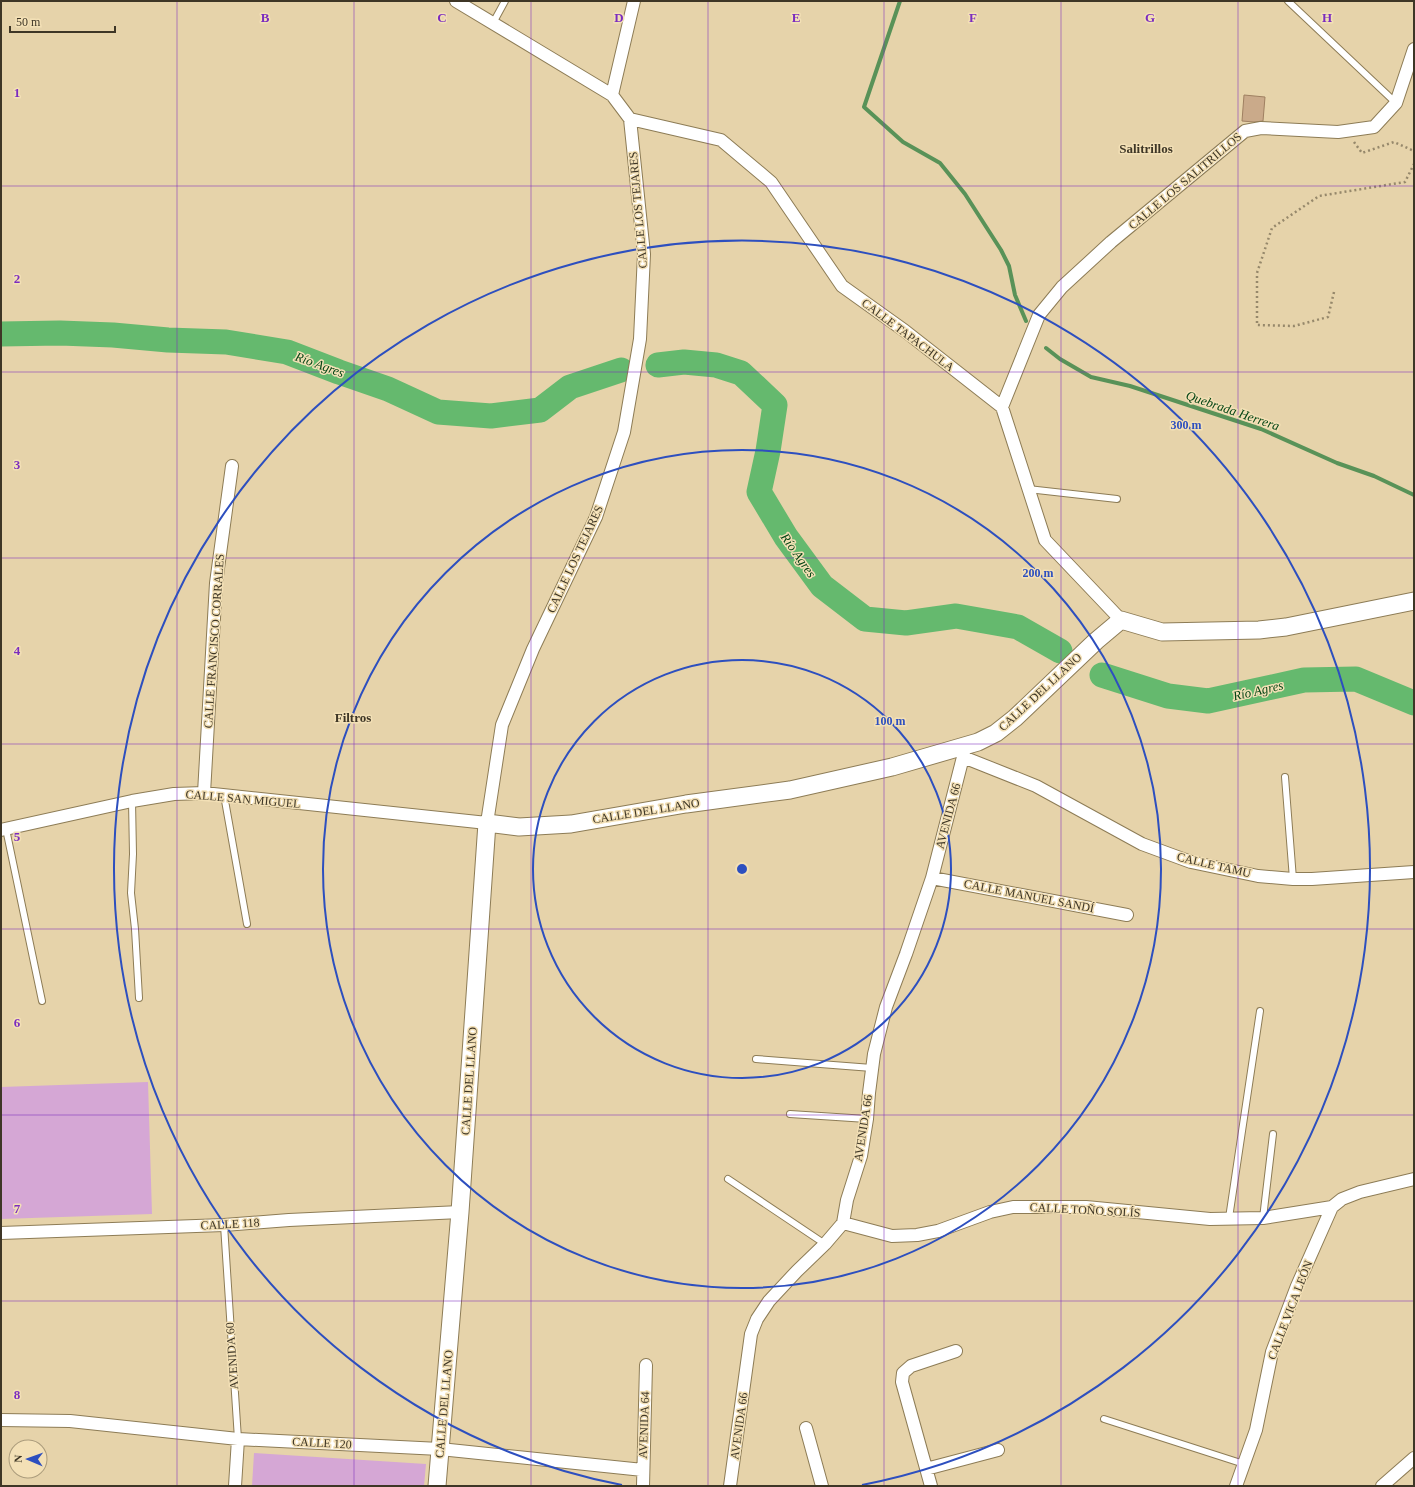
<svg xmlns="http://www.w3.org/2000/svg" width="1415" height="1487" font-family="'Times New Roman',serif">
  <rect width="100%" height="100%" fill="#e6d3aa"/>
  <path fill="#d5a7d5" d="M 148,1082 L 152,1214 L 1,1219 L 1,1087 Z
    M 254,1453 L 426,1464 L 424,1486 L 252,1486 Z"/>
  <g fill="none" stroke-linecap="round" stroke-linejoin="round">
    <path stroke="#599258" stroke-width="4" d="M 900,1 L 864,107 L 903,142 L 940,163 L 965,194 L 1001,250 L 1009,266 L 1015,295 L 1026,321
      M 1046,348 L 1060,359 L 1091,377 L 1130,386 L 1261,429 L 1337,463 L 1374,476 L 1414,495"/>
    <path stroke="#65b96e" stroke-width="25" d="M 1,334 L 60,333 L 113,335 L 168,340 L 226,342 L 287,352 L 339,372 L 388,389 L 438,412 L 491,416 L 540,410 L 570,387 L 621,370
      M 658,365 L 684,362 L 716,365 L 741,373 L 775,405 L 768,451 L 759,492 L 786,537 L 822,586 L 865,619 L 906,623 L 956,616 L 1018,627 L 1060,651
      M 1102,675 L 1168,696 L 1208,701 L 1304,680 L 1356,679 L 1414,703"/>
  </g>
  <path fill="#caaa8a" stroke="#9f8061" d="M 1244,95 L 1265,97 L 1263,121 L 1254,122 L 1242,121 Z"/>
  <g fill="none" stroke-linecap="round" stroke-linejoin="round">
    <g stroke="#8d7c56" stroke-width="8">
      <path id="service" d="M 1288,1 L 1396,103
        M 493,23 L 505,1
        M 1028,489 L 1117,499
        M 1285,777 L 1293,879
        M 224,795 L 247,924
        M 132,801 L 133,854 L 131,893 L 135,929 L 139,998
        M 6,829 L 42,1001
        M 756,1059 L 872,1068
        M 790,1114 L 867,1119
        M 728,1179 L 825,1244
        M 1229,1218 L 1260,1011
        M 1263,1218 L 1273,1134
        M 224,1225 L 238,1439
        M 1104,1419 L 1244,1464"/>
    </g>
    <g stroke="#8d7c56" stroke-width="14">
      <path id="minor" d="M 612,95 L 634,1
        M 630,119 L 721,140 L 771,182 L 842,286 L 905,331 L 1002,407 L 1045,540 L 1121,620
        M 1002,407 L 1039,315 L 1062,287 L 1111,242 L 1245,131 L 1261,128 L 1338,132 L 1374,127 L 1396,103 L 1414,49
        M 963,757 L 1036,786 L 1142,844 L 1191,862 L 1258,876 L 1293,879 L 1312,879 L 1414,872
        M 204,793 L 216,583 L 232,466
        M 1,830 L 132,801 L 174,794 L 204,793 L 487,823 L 502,725 L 533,649 L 596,517 L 624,432 L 640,339 L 644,254 L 630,119 L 612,95 L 456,1
        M 932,878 L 1127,915
        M 843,1223 L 892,1236 L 917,1235 L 938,1231 L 990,1212 L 1013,1207 L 1086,1207 L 1210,1219 L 1263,1218 L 1332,1207 L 1342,1199 L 1360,1192 L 1414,1179
        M 1,1233 L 224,1225 L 289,1220 L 460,1212
        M 1,1420 L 70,1421 L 238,1439 L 440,1449 L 643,1470
        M 806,1428 L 822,1486
        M 926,1469 L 998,1450
        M 235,1486 L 238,1439
        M 643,1486 L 646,1365
        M 730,1486 L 751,1334 L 757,1319 L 769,1301 L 797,1271 L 825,1244 L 843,1223 L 847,1200 L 861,1156 L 867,1119 L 869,1093 L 874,1054 L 886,1007 L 906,954 L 932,878 L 963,757 L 965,746
        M 931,1486 L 902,1382 L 903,1373 L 911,1366 L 956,1351
        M 1236,1486 L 1256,1430 L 1272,1352 L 1297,1286 L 1332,1207
        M 1382,1486 L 1414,1458"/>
    </g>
    <g stroke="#8d7c56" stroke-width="19">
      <path id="secondary" d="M 437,1486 L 460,1212 L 487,823 L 519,827 L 571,824 L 686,804 L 790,790 L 892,767 L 978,742 L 996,733 L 1015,718 L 1096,641 L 1121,620 L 1162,632 L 1259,630 L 1286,627 L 1414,601"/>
    </g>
    <path stroke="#96886b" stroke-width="2.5" stroke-dasharray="2 3" stroke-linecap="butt" d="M 1354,142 L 1362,153 L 1394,142 L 1414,151
      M 1334,292 L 1328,317 L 1294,326 L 1257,325 L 1257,273 L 1272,228 L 1319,196 L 1405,182 L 1414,164"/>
    <use href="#service" stroke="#fff" stroke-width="6"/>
    <use href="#minor" stroke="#fff" stroke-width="12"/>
    <use href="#secondary" stroke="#fff" stroke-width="17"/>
  </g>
  <path fill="none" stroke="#7b2cbf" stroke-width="1" stroke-opacity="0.55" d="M 177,1 L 177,1486M 354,1 L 354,1486M 531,1 L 531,1486M 708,1 L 708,1486M 884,1 L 884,1486M 1061,1 L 1061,1486M 1238,1 L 1238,1486M 1,186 L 1414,186M 1,372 L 1414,372M 1,558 L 1414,558M 1,744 L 1414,744M 1,929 L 1414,929M 1,1115 L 1414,1115M 1,1301 L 1414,1301"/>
  <g fill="none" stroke="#2d4fbf" stroke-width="2">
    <circle cx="742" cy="869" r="209"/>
    <circle cx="742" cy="869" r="419"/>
    <path d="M622 1485A628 628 0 1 1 862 1485"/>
  </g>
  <g text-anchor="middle" stroke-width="3" stroke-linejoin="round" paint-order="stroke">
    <g font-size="12" fill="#3e3626" stroke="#f3e0b6">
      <text transform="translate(1185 181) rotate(-40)" y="4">CALLE LOS SALITRILLOS</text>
      <text transform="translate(638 210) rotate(-95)" y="4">CALLE LOS TEJARES</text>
      <text transform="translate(908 335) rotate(37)" y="4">CALLE TAPACHULA</text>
      <text transform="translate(575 559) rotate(-65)" y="4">CALLE LOS TEJARES</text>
      <text transform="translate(214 641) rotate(-86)" y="4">CALLE FRANCISCO CORRALES</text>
      <text transform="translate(1040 692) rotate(-43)" y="4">CALLE DEL LLANO</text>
      <text transform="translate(243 799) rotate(5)" y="4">CALLE SAN MIGUEL</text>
      <text transform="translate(646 811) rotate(-9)" y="4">CALLE DEL LLANO</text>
      <text transform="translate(948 816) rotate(-75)" y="4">AVENIDA 66</text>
      <text transform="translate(1214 865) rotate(13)" y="4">CALLE TAMU</text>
      <text transform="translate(1029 896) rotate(11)" y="4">CALLE MANUEL SANDÍ</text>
      <text transform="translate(469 1081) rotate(-86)" y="4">CALLE DEL LLANO</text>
      <text transform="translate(863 1128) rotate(-81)" y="4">AVENIDA 66</text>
      <text transform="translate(1085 1210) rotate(3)" y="4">CALLE TOÑO SOLÍS</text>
      <text transform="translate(230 1224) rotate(-3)" y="4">CALLE 118</text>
      <text transform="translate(1290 1310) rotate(-69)" y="4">CALLE VICA LEÓN</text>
      <text transform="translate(232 1356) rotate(-94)" y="4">AVENIDA 60</text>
      <text transform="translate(444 1404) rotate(-85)" y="4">CALLE DEL LLANO</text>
      <text transform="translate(644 1425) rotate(-88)" y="4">AVENIDA 64</text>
      <text transform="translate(739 1426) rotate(-82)" y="4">AVENIDA 66</text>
      <text transform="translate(322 1443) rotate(3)" y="4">CALLE 120</text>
    </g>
    <g font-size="13" font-weight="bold" fill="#3e3626" stroke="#f3e0b6">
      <text x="1146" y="153">Salitrillos</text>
      <text x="353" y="722">Filtros</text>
    </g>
    <g font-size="13" font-style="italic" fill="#054515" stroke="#f3e0b6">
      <text transform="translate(320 364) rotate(20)" y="5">Río Agres</text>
      <text transform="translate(1233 410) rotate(19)" y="5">Quebrada Herrera</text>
      <text transform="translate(799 555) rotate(55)" y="5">Río Agres</text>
      <text transform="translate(1258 690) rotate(-13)" y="5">Río Agres</text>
    </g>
  </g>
  <g font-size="13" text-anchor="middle" font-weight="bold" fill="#7b2cbf" stroke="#f3e0b6" stroke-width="3" stroke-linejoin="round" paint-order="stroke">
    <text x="265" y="22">B</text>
    <text x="442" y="22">C</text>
    <text x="619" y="22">D</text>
    <text x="796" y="22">E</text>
    <text x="973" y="22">F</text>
    <text x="1150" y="22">G</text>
    <text x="1327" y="22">H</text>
    <text x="17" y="97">1</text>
    <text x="17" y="283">2</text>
    <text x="17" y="469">3</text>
    <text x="17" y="655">4</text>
    <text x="17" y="841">5</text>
    <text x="17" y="1027">6</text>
    <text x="17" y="1213">7</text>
    <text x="17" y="1399">8</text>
  </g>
  <circle cx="742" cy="869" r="6" fill="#2d4fbf" stroke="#f3e0b6" stroke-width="2"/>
  <g font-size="12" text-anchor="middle" font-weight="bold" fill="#2d4fbf" stroke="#f3e0b6" stroke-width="3" stroke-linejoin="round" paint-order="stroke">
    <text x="1186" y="429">300 m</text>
    <text x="1038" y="577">200 m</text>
    <text x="890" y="725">100 m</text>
  </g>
  <rect width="1415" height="1487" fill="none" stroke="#3e3626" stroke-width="4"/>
  <g transform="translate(28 1459) rotate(272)"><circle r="19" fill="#f3e0b6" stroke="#ab9c7c"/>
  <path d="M0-3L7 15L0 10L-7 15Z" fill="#2d4fbf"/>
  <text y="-6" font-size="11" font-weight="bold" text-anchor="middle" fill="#3e3626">N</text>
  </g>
  <path d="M10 26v6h105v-6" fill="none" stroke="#3e3626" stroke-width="2"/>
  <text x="16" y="26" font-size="12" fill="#3e3626" stroke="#f3e0b6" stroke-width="3" paint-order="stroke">50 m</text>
</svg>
